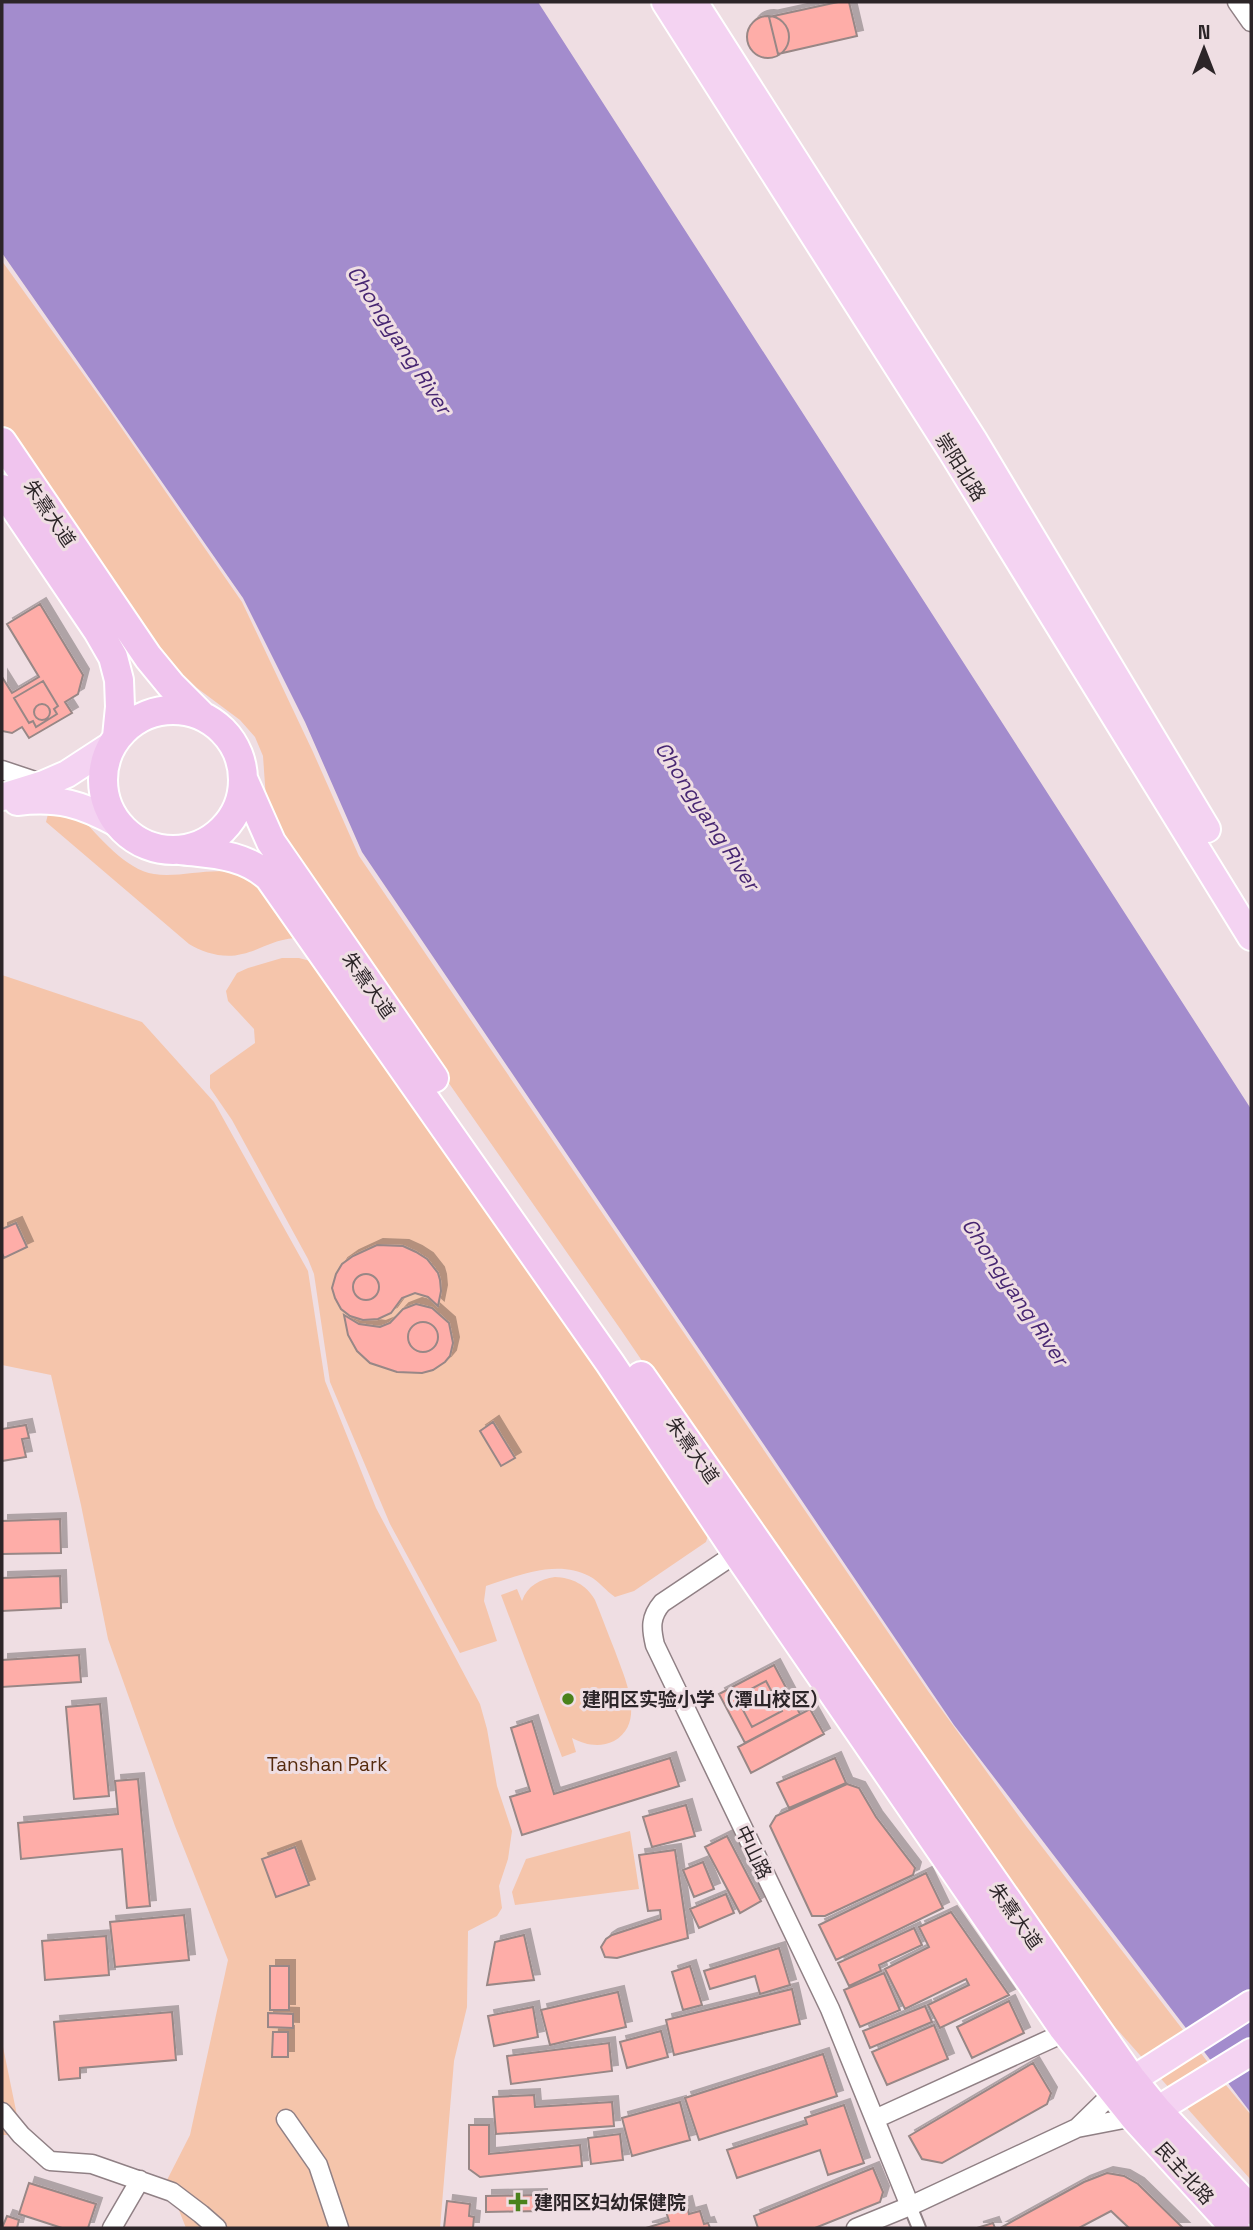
<svg xmlns="http://www.w3.org/2000/svg" width="1253" height="2230" font-family="'Space Grotesk','Noto Sans SC',sans-serif">
  <defs>
    <filter id="shadow"><feDropShadow dx="6" dy="-6" stdDeviation="0" flood-color="#0004"/></filter>
  </defs>
  <rect width="100%" height="100%" fill="#efdee3"/>
  <path fill="#f5c5ab" d="M 2,261 L 109,410 L 242,602 L 313,752 L 359,856 L 928,1691 L 1026,1826 L 1220,2078 L 1251,2115 L 1251,2180 L 1115,2027 L 867,1691 L 621,1330 L 289,854 L 266,799 L 263,756 L 255,737 L 240,720 L 197,688 L 167,659 L 93,562 L 2,428 Z
    M 48,814 L 80,816 C 98,836 126,870 154,874 C 183,879 225,862 249,879 C 269,893 282,918 295,938 C 272,940 263,949 242,954 C 224,959 204,953 189,944 L 46,822 Z
    M 282,958 L 299,958 L 314,962 L 383,1052 L 704,1526 L 708,1536 L 706,1542 L 634,1591 L 615,1597 C 606,1591 599,1581 589,1576 C 557,1559 517,1576 486,1586 L 484,1601 L 497,1641 L 460,1653 L 390,1524 L 330,1382 L 314,1274 L 308,1259 L 232,1120 L 210,1088 L 210,1075 L 255,1043 L 254,1029 L 228,1001 L 226,991 L 237,973 L 248,968 Z
    M 2,975 L 142,1022 L 214,1102 L 308,1271 L 325,1381 L 376,1508 L 480,1704 L 487,1729 L 497,1786 L 512,1831 L 508,1859 L 499,1886 L 502,1908 L 497,1916 L 468,1931 L 467,2007 L 454,2061 L 440,2228 L 186,2228 L 167,2180 L 190,2135 L 228,1960 L 175,1826 L 108,1639 L 81,1505 L 51,1375 L 2,1365 Z
    M 555,1577 C 572,1578 586,1584 595,1600 C 602,1617 608,1634 615,1651 C 624,1677 647,1722 614,1741 C 600,1748 585,1745 572,1738 L 576,1752 L 562,1757 L 501,1595 L 517,1589 L 522,1601 C 527,1586 540,1579 555,1577 Z
    M 630,1831 L 639,1889 L 515,1905 L 512,1892 L 526,1859 Z
    M 2,2038 L 2,2042 L 21,2135 L 2,2135 Z"/>
  <path fill="#a38ccd" d="M 2,2 L 538,2 L 1251,1109 L 1251,2113 L 954,1725 L 362,852 L 305,722 L 243,598 L 2,253 Z"/>
  <path fill="#feada8" stroke="#988786" stroke-width="2" filter="url(#shadow)" d="M 838,2 L 849,2 L 857,36 L 778,54 L 769,17 Z
    M747 37a21 21 0 1 1 42 0a21 21 0 1 1-42 0Z
    M 40,604 L 83,675 L 78,694 L 65,702 L 72,713 L 29,738 L 22,727 L 12,733 L 2,731 L 2,677 L 12,693 L 39,677 L 7,624 Z
    M 43,681 L 58,706 L 54,709 L 57,714 L 36,727 L 33,721 L 29,723 L 14,698 Z
    M34 712a8 8 0 1 1 16 0a8 8 0 1 1-16 0Z
    M 16,1223 L 27,1247 L 4,1258 L 2,1253 L 2,1229 Z
    M 377,1245 L 403,1246 L 416,1252 L 427,1259 L 438,1273 L 440,1280 L 441,1291 L 438,1306 L 428,1297 L 415,1293 L 402,1298 L 391,1313 L 378,1319 L 363,1320 L 350,1316 L 341,1309 L 335,1298 L 332,1288 L 336,1274 L 342,1264 L 353,1256 Z
    M353 1287a13 13 0 1 1 26 0a13 13 0 1 1-26 0Z
    M 416,1304 L 432,1308 L 449,1323 L 453,1343 L 450,1356 L 445,1362 L 433,1370 L 422,1373 L 397,1372 L 370,1363 L 357,1351 L 348,1335 L 344,1315 L 359,1324 L 380,1327 L 390,1323 L 403,1309 Z
    M408 1337a15 15 0 1 1 30 0a15 15 0 1 1-30 0Z
    M 493,1422 L 515,1458 L 501,1466 L 480,1431 Z
    M 26,1425 L 29,1438 L 22,1439 L 26,1457 L 2,1461 L 2,1429 Z
    M 60,1519 L 61,1553 L 2,1554 L 2,1521 Z
    M 60,1576 L 61,1608 L 2,1611 L 2,1578 Z
    M 79,1655 L 81,1682 L 2,1687 L 2,1660 Z
    M 774,1665 L 800,1714 L 745,1743 L 719,1694 Z
    M 766,1681 L 782,1711 L 752,1727 L 736,1697 Z
    M 100,1704 L 109,1796 L 74,1799 L 66,1707 Z
    M 810,1709 L 824,1734 L 751,1773 L 738,1747 Z
    M 532,1721 L 554,1794 L 670,1758 L 679,1786 L 522,1835 L 510,1797 L 530,1791 L 511,1728 Z
    M 835,1758 L 846,1783 L 789,1808 L 777,1783 Z
    M 138,1779 L 150,1906 L 127,1908 L 122,1849 L 21,1859 L 18,1823 L 118,1814 L 115,1781 Z
    M 847,1784 L 859,1788 L 876,1817 L 915,1868 L 913,1875 L 825,1916 L 812,1916 L 770,1826 L 776,1816 Z
    M 686,1805 L 695,1836 L 652,1847 L 643,1817 Z
    M 727,1836 L 761,1901 L 740,1913 L 705,1847 Z
    M 295,1847 L 309,1885 L 276,1897 L 262,1859 Z
    M 675,1850 L 688,1938 L 617,1958 L 605,1957 L 601,1947 L 606,1939 L 612,1935 L 661,1919 L 660,1910 L 648,1911 L 639,1855 Z
    M 703,1862 L 714,1889 L 694,1897 L 683,1870 Z
    M 926,1873 L 943,1908 L 836,1960 L 819,1925 Z
    M 726,1894 L 734,1913 L 699,1928 L 690,1909 Z
    M 951,1912 L 1009,1995 L 940,2028 L 928,2005 L 969,1985 L 966,1979 L 905,2009 L 885,1969 L 929,1947 L 919,1927 Z
    M 184,1915 L 189,1960 L 115,1967 L 110,1922 Z
    M 914,1928 L 922,1945 L 879,1965 L 881,1971 L 849,1986 L 838,1963 Z
    M 524,1935 L 534,1980 L 487,1985 L 495,1942 Z
    M 106,1936 L 109,1975 L 45,1980 L 42,1941 Z
    M 779,1948 L 790,1985 L 760,1994 L 755,1976 L 710,1989 L 704,1971 Z
    M 270,1966 L 289,1966 L 289,2010 L 270,2010 Z
    M 690,1966 L 702,2005 L 683,2010 L 672,1972 Z
    M 884,1973 L 900,2010 L 860,2027 L 844,1990 Z
    M 792,1989 L 800,2024 L 674,2055 L 666,2020 Z
    M 618,1992 L 626,2027 L 550,2045 L 541,2010 Z
    M 1009,2001 L 1024,2033 L 972,2058 L 957,2027 Z
    M 925,2006 L 932,2022 L 870,2048 L 863,2031 Z
    M 533,2007 L 538,2037 L 494,2046 L 488,2016 Z
    M 172,2012 L 176,2060 L 80,2068 L 80,2078 L 59,2080 L 54,2022 Z
    M 268,2013 L 293,2014 L 293,2028 L 268,2027 Z
    M 934,2025 L 948,2059 L 887,2085 L 872,2052 Z
    M 661,2031 L 668,2057 L 627,2068 L 620,2042 Z
    M 273,2032 L 288,2032 L 288,2057 L 272,2057 Z
    M 609,2043 L 612,2071 L 511,2084 L 507,2056 Z
    M 823,2054 L 837,2096 L 699,2140 L 685,2098 Z
    M 1033,2063 L 1051,2093 L 1047,2104 L 942,2163 L 922,2159 L 909,2136 Z
    M 534,2095 L 535,2107 L 612,2102 L 614,2126 L 496,2134 L 493,2097 Z
    M 680,2102 L 690,2140 L 632,2156 L 622,2118 Z
    M 844,2105 L 864,2163 L 828,2175 L 820,2150 L 737,2178 L 727,2150 L 807,2124 L 805,2118 Z
    M 469,2125 L 489,2125 L 489,2154 L 580,2145 L 582,2166 L 480,2177 L 469,2169 Z
    M 620,2134 L 623,2160 L 591,2164 L 588,2138 Z
    M 873,2168 L 883,2192 L 880,2202 L 815,2228 L 758,2228 L 754,2216 Z
    M 1107,2173 L 1124,2176 L 1138,2184 L 1183,2228 L 1129,2228 L 1111,2211 L 1079,2228 L 1002,2227 L 1084,2182 Z
    M 29,2183 L 96,2204 L 88,2228 L 62,2228 L 19,2214 Z
    M 541,2195 L 541,2211 L 486,2212 L 486,2196 Z
    M 447,2201 L 470,2204 L 469,2216 L 474,2217 L 473,2228 L 444,2228 Z
    M 686,2202 L 689,2214 L 700,2211 L 704,2224 L 708,2223 L 710,2228 L 646,2228 L 669,2221 L 665,2208 Z
    M 7,2216 L 19,2220 L 17,2228 L 2,2228 Z
    M 993,2223 L 995,2228 L 977,2228 Z"/>
  <g fill="none" stroke-linecap="round" stroke-linejoin="round">
    <g stroke="#908085" stroke-width="16">
      <path id="pedestrian" d="M 910,2206 L 919,2228"/>
    </g>
    <g stroke="#908085" stroke-width="21">
      <path id="minor" d="M 1237,2 L 1251,22
        M 2,770 L 44,784
        M 744,1548 L 662,1603 C 650,1617 651,1628 655,1645 L 830,2009 L 910,2206
        M 2,2112 L 21,2135 L 50,2161 L 92,2164 L 172,2192 L 201,2214 L 217,2228
        M 286,2119 L 318,2165 L 339,2228
        M 875,2119 L 1066,2032
        M 1077,2128 L 1115,2091
        M 112,2228 L 140,2180
        M 856,2228 L 910,2206 L 1077,2128 L 1134,2117"/>
    </g>
    <g stroke="#fff" stroke-width="30">
      <path id="primary" d="M 665,2 L 952,452 L 1251,937
        M 694,2 L 973,439 L 1207,829
        M 2,797 L 44,784 L 67,774 L 113,744
        M 17,802 C 58,797 82,804 118,824
        M 1115,2091 L 1251,2004
        M 1136,2117 L 1157,2110 L 1251,2052"/>
    </g>
    <g stroke="#fff" stroke-width="32">
      <path id="trunk" d="M 2,442 L 148,657 L 171,685 L 201,715
        M 2,489 L 98,631 L 113,657 L 119,680 L 120,707 L 117,737
        M103 780a70 70 0 1 1 140 0a70 70 0 1 1-140 0Z
        M 244,781 L 271,842 L 434,1078
        M 180,850 C 214,854 243,854 269,877 L 610,1363 L 737,1553 L 1063,2028 L 1134,2117 L 1235,2228
        M 641,1376 L 1131,2078 L 1157,2110 L 1251,2210"/>
    </g>
    <use href="#pedestrian" stroke="#fff" stroke-width="12"/>
    <use href="#minor" stroke="#fff" stroke-width="18"/>
    <use href="#primary" stroke="#f4d3f2" stroke-width="26"/>
    <use href="#trunk" stroke="#f0c4ee" stroke-width="28"/>
  </g>
  <g fill="#4a821b" stroke="#efdee3" stroke-width="2.5">
    <circle cx="568" cy="1699" r="7"/>
    <path d="M514.5 2191.5h7v7h7v7h-7v7h-7v-7h-7v-7h7z"/>
  </g>
  <g text-anchor="middle" stroke-width="6" stroke-linejoin="round" paint-order="stroke">
    <g font-size="19" fill="#2c2528" stroke="#efdee3">
      <text transform="translate(961 467) rotate(58)" y="7">崇阳北路</text>
      <text transform="translate(50 513) rotate(56)" y="7">朱熹大道</text>
      <text transform="translate(369 985) rotate(55)" y="7">朱熹大道</text>
      <text transform="translate(693 1450) rotate(55)" y="7">朱熹大道</text>
      <text transform="translate(754 1852) rotate(64)" y="7">中山路</text>
      <text transform="translate(1016 1916) rotate(55)" y="7">朱熹大道</text>
      <text transform="translate(1185 2173) rotate(48)" y="7">民主北路</text>
    </g>
    <g font-size="19" font-weight="bold" fill="#2c2528" stroke="#efdee3" text-anchor="start">
      <text x="582" y="1706">建阳区实验小学（潭山校区）</text>
      <text x="534" y="2209">建阳区妇幼保健院</text>
    </g>
    <g font-size="19" fill="#552a0d" stroke="#efdee3">
      <text x="327" y="1771">Tanshan Park</text>
    </g>
    <g font-size="21" font-style="italic" fill="#472672" stroke="#efdee3">
      <text transform="translate(399 340) rotate(57)" y="7">Chongyang River</text>
      <text transform="translate(707 816) rotate(57)" y="7">Chongyang River</text>
      <text transform="translate(1015 1292) rotate(56)" y="7">Chongyang River</text>
    </g>
  </g>
  <rect width="1253" height="2230" fill="none" stroke="#2c2528" stroke-width="7"/>
  <g transform="translate(1204 49)" stroke="#efdee3" stroke-width="5" paint-order="stroke">
  <path d="M0-5L12 26L0 18L-12 26Z" fill="#2c2528"/>
  <text y="-10" font-size="19" font-weight="bold" text-anchor="middle" fill="#2c2528">N</text>
  </g>
</svg>
